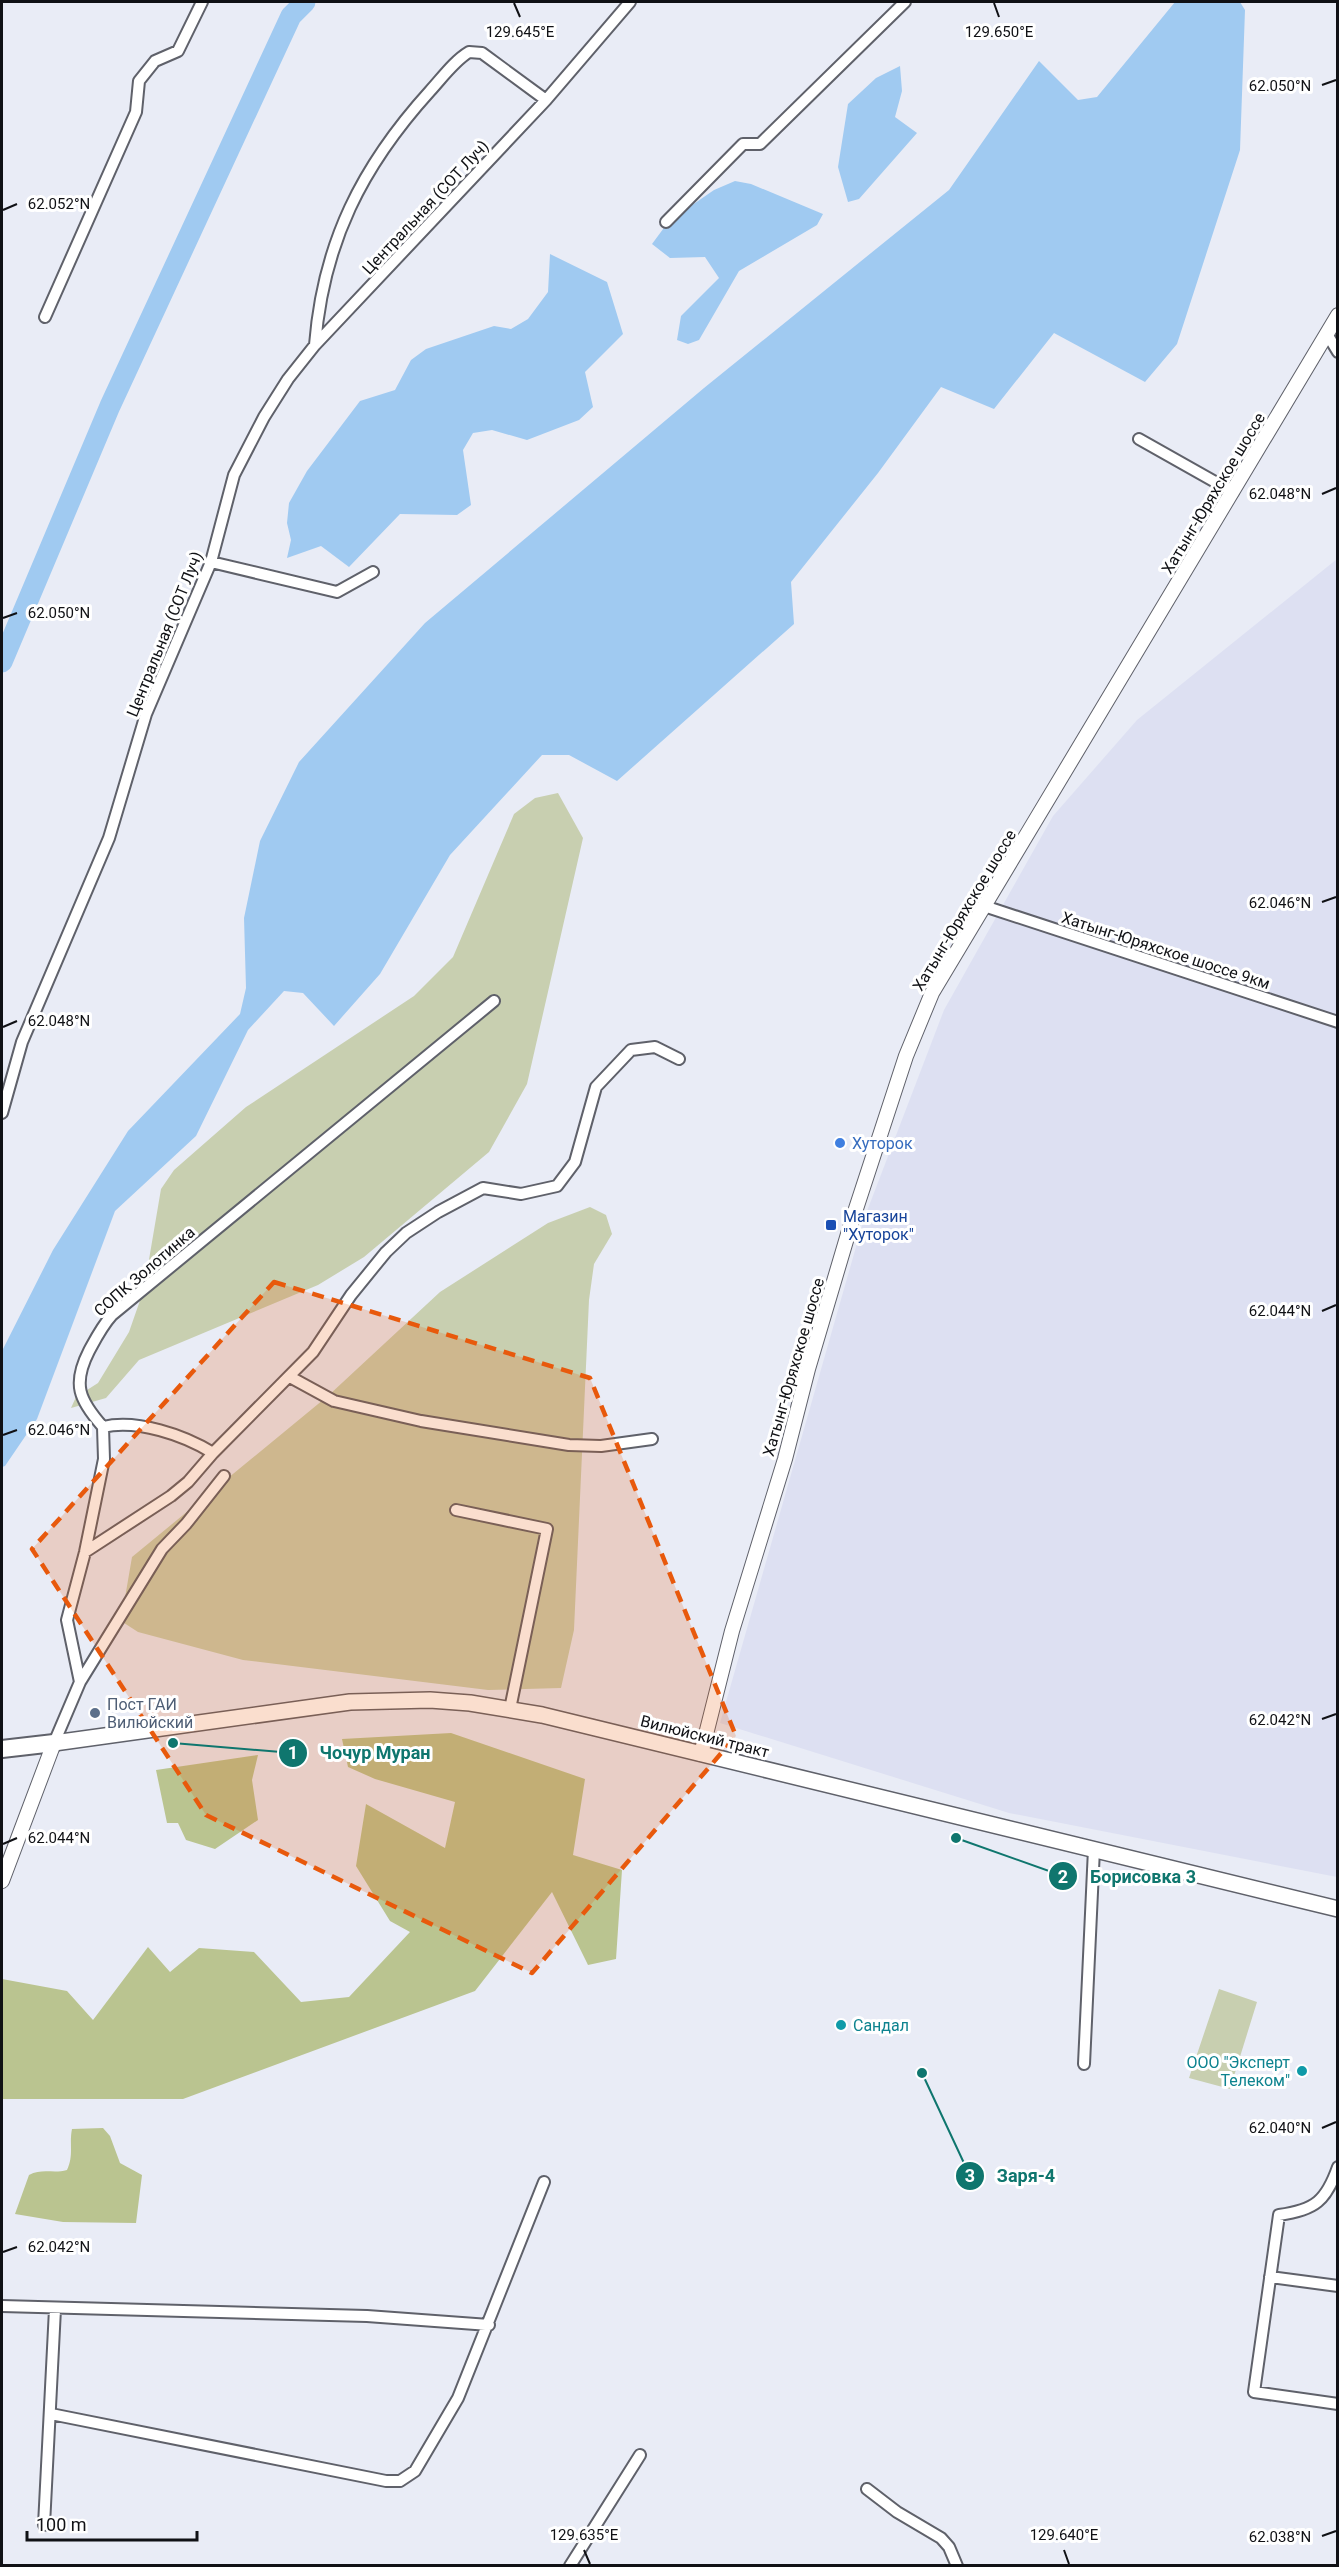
<svg xmlns="http://www.w3.org/2000/svg" width="1339" height="2567" font-family="Roboto,sans-serif">
  <rect width="100%" height="100%" fill="#e9ecf6"/>
  <path fill="#dde0f2" d="M 1337,559 L 1337,1877 L 1009,1813 L 720,1723 L 864,1219 L 944,1010 L 1053,816 L 1137,720 Z"/>
  <path fill="#c8cfb0" d="M 558,793 L 583,838 L 527,1084 L 489,1152 L 364,1257 L 318,1285 L 139,1360 L 106,1398 L 71,1408 L 76,1397 L 98,1383 L 129,1332 L 144,1289 L 161,1189 L 174,1170 L 246,1107 L 414,996 L 453,957 L 514,814 L 535,798 Z
    M 590,1207 L 606,1215 L 612,1234 L 594,1264 L 589,1300 L 574,1630 L 561,1688 L 488,1690 L 243,1660 L 138,1632 L 121,1621 L 132,1557 L 329,1395 L 440,1292 L 548,1223 Z
    M 1219,1989 L 1257,2002 L 1230,2089 L 1189,2078 Z"/>
  <path fill="#bac490" d="M 451,1733 L 585,1779 L 573,1855 L 622,1870 L 616,1959 L 588,1965 L 552,1892 L 475,1991 L 183,2099 L 2,2099 L 2,1979 L 67,1991 L 93,2020 L 148,1947 L 170,1972 L 199,1948 L 254,1952 L 301,2002 L 349,1997 L 410,1932 L 390,1921 L 356,1866 L 366,1804 L 445,1848 L 455,1802 L 375,1779 L 348,1767 L 342,1739 Z
    M 258,1755 L 252,1780 L 258,1820 L 215,1849 L 186,1840 L 178,1823 L 167,1823 L 156,1770 Z
    M 103,2128 L 110,2136 L 120,2163 L 142,2175 L 136,2223 L 63,2222 L 15,2214 L 29,2175 C 42,2168 54,2174 67,2170 C 74,2155 69,2144 72,2129 Z"/>
  <path fill="#a0caf1" d="M 1175,2 L 1240,2 L 1245,10 L 1240,150 L 1177,344 L 1145,382 L 1054,333 L 994,409 L 941,387 L 878,473 L 791,582 L 794,624 L 617,781 L 569,755 L 542,755 L 450,855 L 380,974 L 334,1026 L 303,993 L 284,991 L 248,1030 L 196,1136 L 115,1211 L 37,1419 L 5,1466 L 2,1467 L 2,1351 L 53,1250 L 128,1131 L 240,1014 L 246,988 L 244,918 L 260,841 L 299,762 L 425,623 L 704,388 L 949,190 L 1039,61 L 1078,100 L 1097,97 Z
    M 900,66 L 902,91 L 895,117 L 917,133 L 859,199 L 848,202 L 838,167 L 848,104 L 876,78 Z
    M 735,181 L 751,184 L 823,214 L 817,225 L 739,271 L 699,340 L 688,344 L 677,340 L 681,316 L 719,278 L 705,257 L 670,258 L 652,244 L 669,221 L 714,190 Z
    M 550,254 L 607,282 L 623,334 L 585,372 L 593,407 L 579,420 L 527,440 L 492,430 L 473,433 L 463,450 L 471,505 L 457,515 L 400,514 L 349,567 L 321,546 L 287,558 L 291,540 L 287,523 L 289,503 L 307,471 L 360,401 L 395,390 L 411,360 L 426,349 L 494,326 L 511,329 L 528,319 L 548,292 Z"/>
  <g fill="none" stroke-linecap="round" stroke-linejoin="round">
    <path stroke="#a0caf1" stroke-width="21" d="M 2,662 L 110,406 L 291,16 L 305,2"/>
    <g stroke="#5f616a" stroke-width="14">
      <path id="minor" d="M 666,222 L 743,144 L 760,144 L 905,2
        M 45,317 L 136,112 L 139,81 L 155,61 L 178,51 L 202,2
        M 1327,334 L 1338,352
        M 315,345 C 323,243 362,166 430,91 C 442,78 454,61 469,52 L 482,53 L 546,100
        M 1139,439 L 1233,492
        M 211,562 L 337,592 L 373,572
        M 984,906 L 1338,1022
        M 2,1113 L 22,1042 L 109,838 L 146,714 L 211,562 L 234,475 L 264,417 L 288,379 L 315,345 L 546,100 L 630,2
        M 290,1377 L 334,1401 L 421,1421 L 569,1445 L 601,1446 L 652,1439
        M 103,1427 C 137,1419 184,1435 213,1453
        M 456,1510 L 547,1529 L 510,1709
        M 85,1552 L 171,1496 L 188,1482 L 213,1453 L 313,1352 L 351,1295 L 386,1252 L 406,1233 L 438,1212 L 483,1188 L 521,1194 L 557,1186 L 575,1162 L 596,1087 L 631,1050 L 655,1047 L 679,1059
        M 80,1682 L 67,1620 L 85,1552 L 104,1459 L 103,1427 C 79,1400 72,1384 89,1351 C 96,1338 102,1326 112,1315 L 494,1001
        M 54,1743 L 80,1682 L 162,1549 L 186,1524 L 224,1476
        M 1084,2064 L 1094,1849
        M 1338,2167 C 1326,2201 1315,2210 1279,2215 L 1254,2392 L 1338,2404
        M 1270,2277 L 1338,2286
        M 2,2306 L 367,2316 L 489,2325
        M 51,2414 L 386,2481 L 400,2481 L 415,2471 L 458,2398 L 544,2182
        M 867,2489 L 897,2512 L 941,2538 L 949,2547 L 957,2566
        M 44,2525 L 55,2309
        M 570,2566 L 640,2455"/>
    </g>
    <g stroke="#5f616a" stroke-width="16">
      <path id="secondary" d="M 701,1754 L 732,1631 L 785,1459 L 808,1369 L 851,1224 L 906,1056 L 932,993 L 1338,315
        M 2,1881 L 54,1743"/>
    </g>
    <g stroke="#5f616a" stroke-width="18">
      <path id="primary" d="M 54,1743 L 350,1702 L 430,1700 L 470,1703 L 542,1715 L 1338,1909"/>
    </g>
    <g stroke="#5f616a" stroke-width="20">
      <path id="trunk" d="M 2,1749 L 54,1743"/>
    </g>
    <use href="#minor" stroke="#fff" stroke-width="10"/>
    <use href="#secondary" stroke="#fff" stroke-width="14"/>
    <use href="#primary" stroke="#fff" stroke-width="15"/>
    <use href="#trunk" stroke="#fff" stroke-width="16"/>
  </g>
  <path fill="#e8590c" fill-opacity="0.2" stroke="#e8590c" stroke-width="4.5" stroke-dasharray="12 8" stroke-linejoin="round" d="M 274,1282 L 590,1378 L 736,1736 L 532,1973 L 206,1815 L 32,1549 Z"/>
  <path fill="none" stroke="#101115" stroke-width="2" d="M 514,3 L 520,17M 994,3 L 999,17M 1322,85 L 1336,80M 3,210 L 17,204M 1322,494 L 1336,488M 3,618 L 17,613M 1322,902 L 1336,897M 3,1027 L 17,1021M 1322,1311 L 1336,1305M 3,1435 L 17,1430M 1322,1719 L 1336,1714M 3,1844 L 17,1838M 1322,2128 L 1336,2122M 3,2252 L 17,2247M 1322,2536 L 1336,2531M 584,2550 L 590,2564M 1064,2550 L 1069,2564"/>
  <circle fill="#3f7fe0" stroke="#fff" stroke-width="2" cx="840" cy="1143" r="6"/>
  <rect fill="#1a4fb4" stroke="#fff" stroke-width="2" x="825" y="1219" width="12" height="12" rx="3"/>
  <circle fill="#5c6f8a" stroke="#fff" stroke-width="2" cx="95" cy="1713" r="6"/>
  <g fill="#0f9aa8" stroke="#fff" stroke-width="2">
    <circle cx="841" cy="2025" r="6"/>
    <circle cx="1302" cy="2071" r="6"/>
  </g>
  <g text-anchor="middle" stroke-width="6" stroke-linejoin="round" paint-order="stroke">
    <g font-size="16" fill="#101115" stroke="#fff">
      <text transform="translate(425 207) rotate(-47)" y="6">Центральная (СОТ Луч)</text>
      <text transform="translate(1213 493) rotate(-59)" y="6">Хатынг-Юряхское шоссе</text>
      <text transform="translate(164 634) rotate(-68)" y="6">Центральная (СОТ Луч)</text>
      <text transform="translate(964 910) rotate(-59)" y="6">Хатынг-Юряхское шоссе</text>
      <text transform="translate(1166 950) rotate(18)" y="6">Хатынг-Юряхское шоссе 9км</text>
      <text transform="translate(144 1271) rotate(-41)" y="6">СОПК Золотинка</text>
      <text transform="translate(793 1367) rotate(-74)" y="6">Хатынг-Юряхское шоссе</text>
      <text transform="translate(705 1736) rotate(14)" y="6">Вилюйский тракт</text>
    </g>
    <g font-size="16" fill="#366cbe" stroke="#fff" text-anchor="start">
      <text x="852" y="1149">Хуторок</text>
    </g>
    <g font-size="16" fill="#164399" stroke="#fff" text-anchor="start">
      <text x="843" y="1222">Магазин<tspan x="843" dy="18">"Хуторок"</tspan></text>
    </g>
    <g font-size="16" fill="#4e5e75" stroke="#fff" text-anchor="start">
      <text x="107" y="1710">Пост ГАИ<tspan x="107" dy="18">Вилюйский</tspan></text>
    </g>
    <g font-size="16" fill="#0d838f" stroke="#fff" text-anchor="start">
      <text x="853" y="2031">Сандал</text>
      <text x="1290" y="2068" text-anchor="end">ООО "Эксперт<tspan x="1290" dy="18">Телеком"</tspan></text>
    </g>
  </g>
  <g font-size="15" text-anchor="middle" fill="#101115" stroke="#fff" stroke-width="6" stroke-linejoin="round" paint-order="stroke">
    <text x="520" y="37">129.645°E</text>
    <text x="999" y="37">129.650°E</text>
    <text x="1280" y="91">62.050°N</text>
    <text x="59" y="209">62.052°N</text>
    <text x="1280" y="499">62.048°N</text>
    <text x="59" y="618">62.050°N</text>
    <text x="1280" y="908">62.046°N</text>
    <text x="59" y="1026">62.048°N</text>
    <text x="1280" y="1316">62.044°N</text>
    <text x="59" y="1435">62.046°N</text>
    <text x="1280" y="1725">62.042°N</text>
    <text x="59" y="1843">62.044°N</text>
    <text x="1280" y="2133">62.040°N</text>
    <text x="59" y="2252">62.042°N</text>
    <text x="584" y="2540">129.635°E</text>
    <text x="1064" y="2540">129.640°E</text>
    <text x="1280" y="2542">62.038°N</text>
  </g>
  <path fill="none" stroke="#0f766e" stroke-width="2" d="M173 1743L293 1753M956 1838L1063 1876M922 2073L970 2176"/>
  <g fill="#0f766e" stroke="#fff" stroke-width="2">
    <circle cx="173" cy="1743" r="6"/>
    <circle cx="956" cy="1838" r="6"/>
    <circle cx="922" cy="2073" r="6"/>
    <circle cx="293" cy="1753" r="15"/>
    <circle cx="1063" cy="1876" r="15"/>
    <circle cx="970" cy="2176" r="15"/>
  </g>
  <g font-size="18" text-anchor="middle" font-weight="bold" fill="#fff">
    <text x="293" y="1759">1</text>
    <text x="1063" y="1883">2</text>
    <text x="970" y="2182">3</text>
  </g>
  <g font-size="18" text-anchor="middle" font-weight="bold" fill="#0f766e" stroke="#fff" stroke-width="6" stroke-linejoin="round" paint-order="stroke">
    <text x="375" y="1759">Чочур Муран</text>
    <text x="1143" y="1883">Борисовка 3</text>
    <text x="1026" y="2182">Заря-4</text>
  </g>
  <rect width="1339" height="2567" fill="none" stroke="#101115" stroke-width="6"/>
  <path d="M27 2531v9h170v-9" fill="none" stroke="#101115" stroke-width="3"/>
  <text x="36" y="2531" font-size="18" fill="#101115" stroke="#ffffff" stroke-width="4.5" paint-order="stroke">100 m</text>
</svg>
